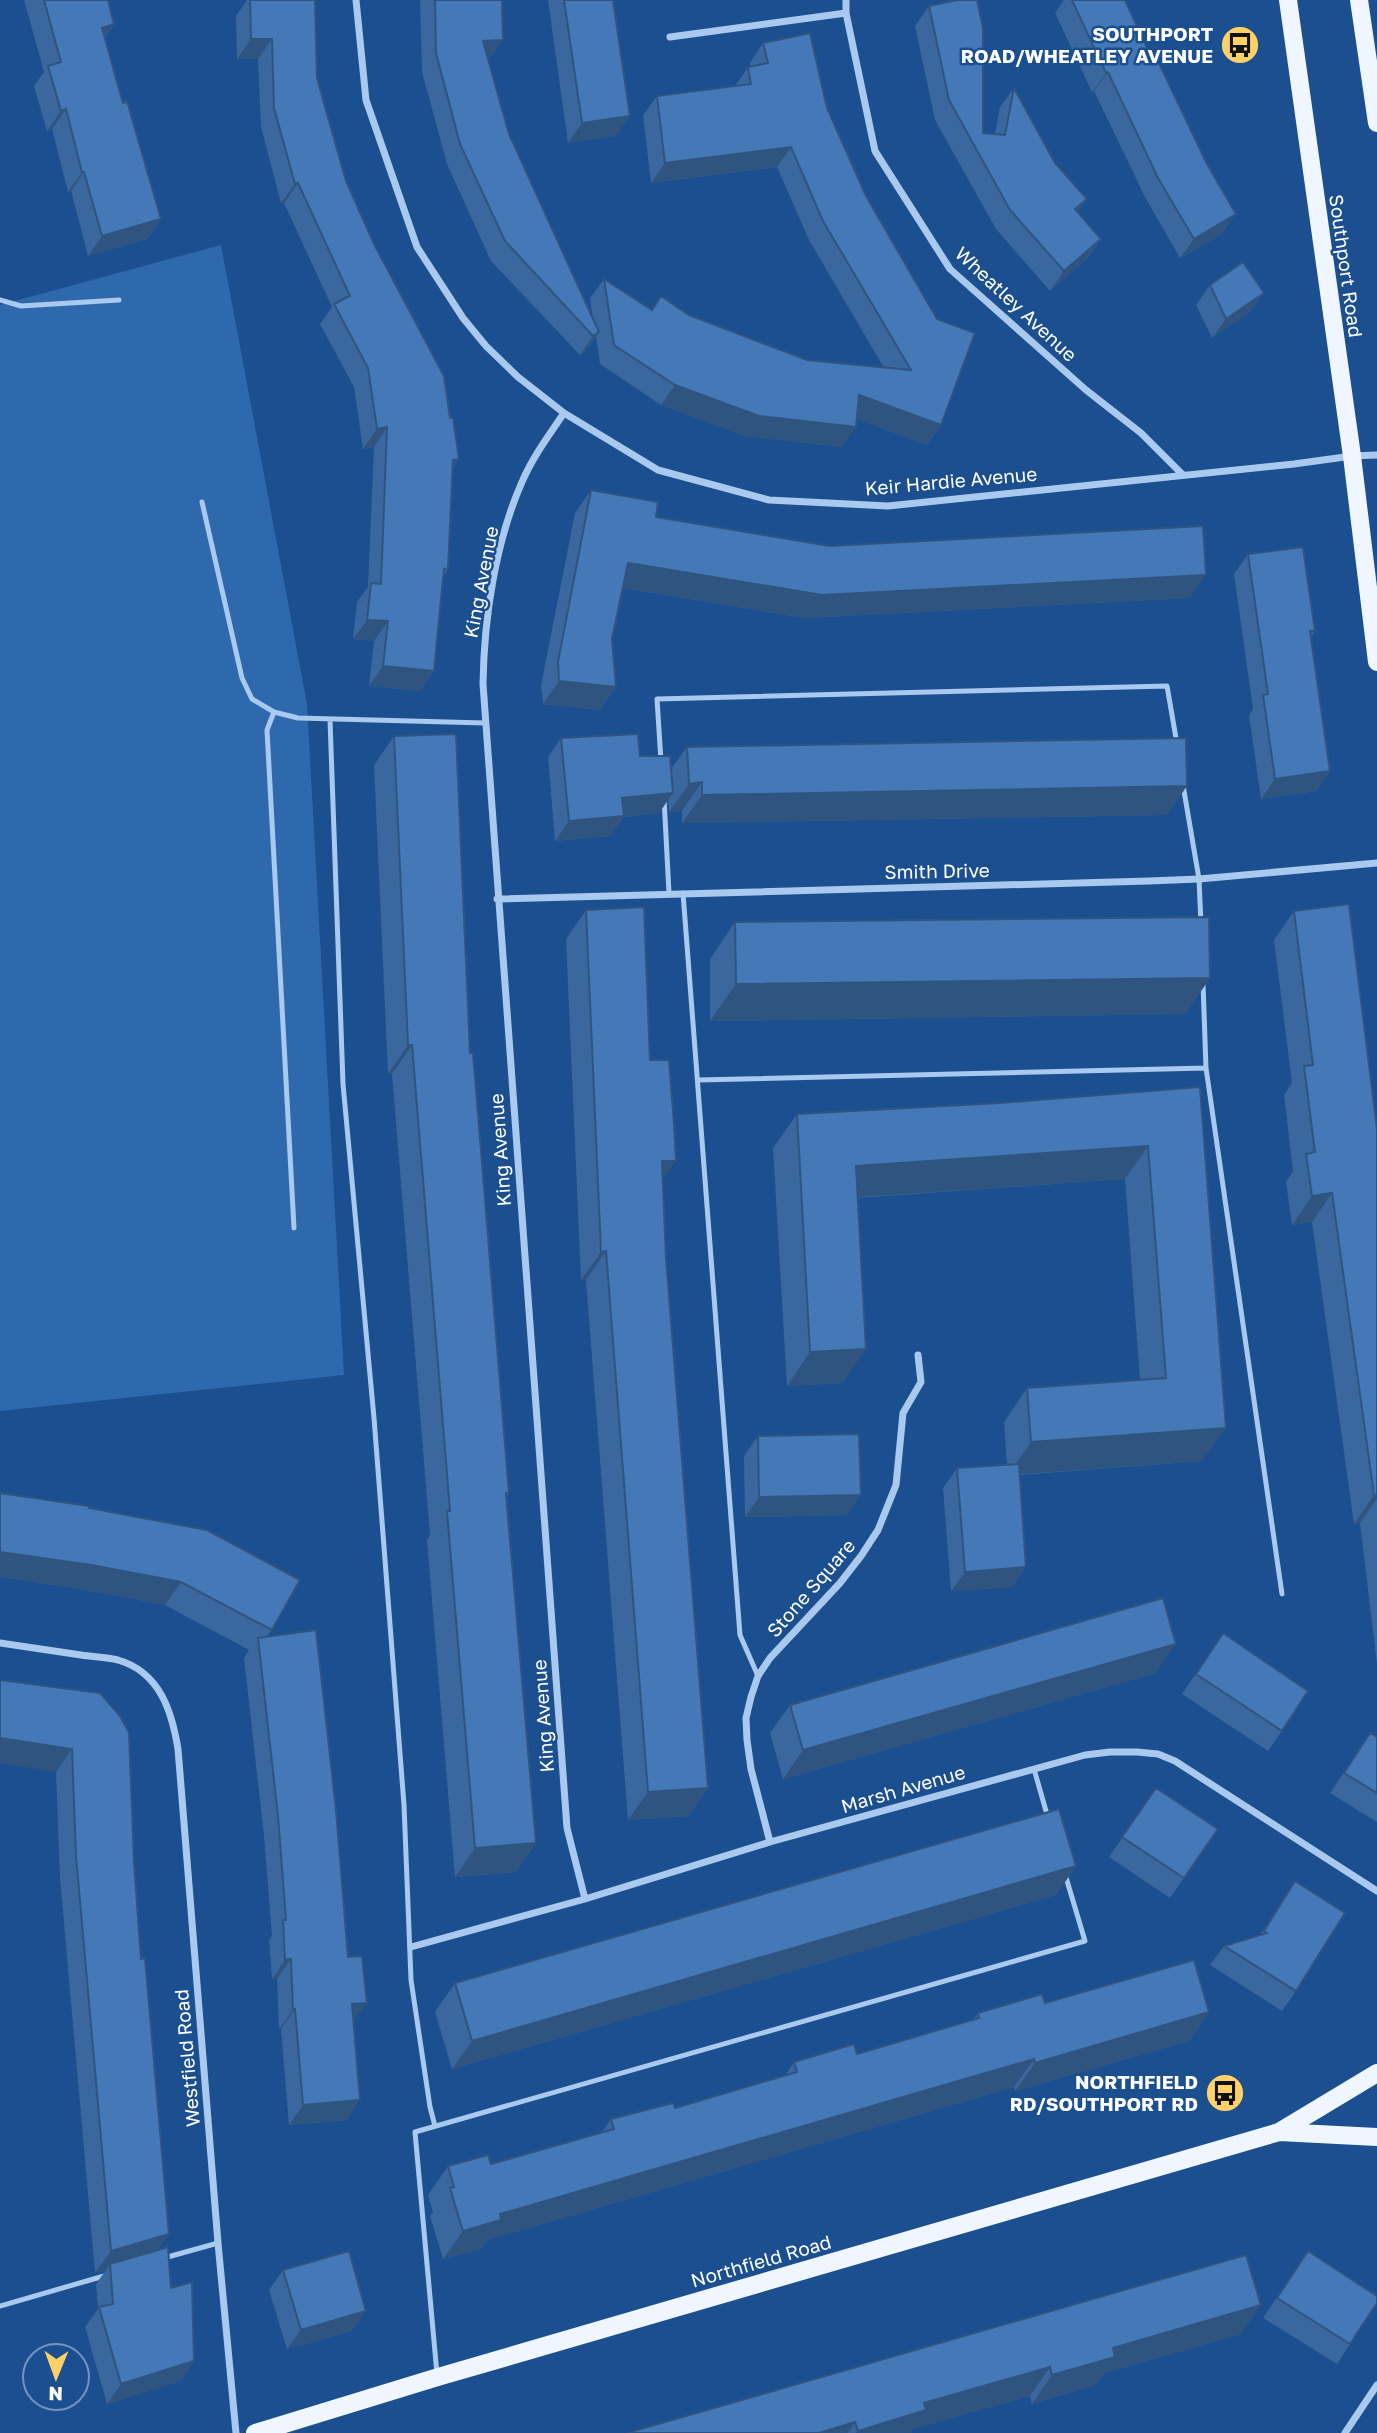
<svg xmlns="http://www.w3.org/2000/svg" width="1377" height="2433" font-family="'Golos Text',sans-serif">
  <rect width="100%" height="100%" fill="#1b4f8f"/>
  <path fill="#2e69ad" d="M 221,245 L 307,704 L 344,1375 L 0,1411 L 0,305 Z"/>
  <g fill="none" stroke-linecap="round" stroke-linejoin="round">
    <path stroke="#a9c9ee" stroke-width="5" d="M 0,300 L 21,306 L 119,300
      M 202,502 L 242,678 L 252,699 L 274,712 L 298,718 L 485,723
      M 274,712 L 267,730 L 294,1228
      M 330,720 L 343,1084 L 374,1418 L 404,1805 L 411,1980 L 430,2107 L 435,2126
      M 661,761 L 657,699 L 1167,686 L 1177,744
      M 1183,785 L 1199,879 L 1201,924
      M 664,798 L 669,893
      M 683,893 L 740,1635 L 758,1676
      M 1203,983 L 1206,1068 L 1282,1594
      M 698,1080 L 1206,1068
      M 1034,1769 L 1048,1818
      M 164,2258 L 218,2243
      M 0,2306 L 104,2276
      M 437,2374 L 415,2132 L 1085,1941 L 1065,1874"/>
    <path stroke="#a9c9ee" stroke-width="7" d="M 356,0 L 366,100 L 417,247 L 463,318 L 486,346 L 518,377 L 564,413 L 658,470 L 769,500 L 888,506 L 1294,464 L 1352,456 L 1377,455
      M 846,0 L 846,13 L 875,151 L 950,269 L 1086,390 L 1141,433 L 1183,475
      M 670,37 L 846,13
      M 564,413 C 549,435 532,458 522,482 C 495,543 484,619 483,684 L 567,1828 L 585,1899
      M 497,899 L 1149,881 L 1199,879 L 1377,863
      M 0,1643 C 27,1647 54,1651 81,1655 C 93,1657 106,1657 118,1660 C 160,1672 172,1712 178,1749 L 218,2243 L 236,2433
      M 770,1842 L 751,1769 L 747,1740 L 746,1718 L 751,1697 L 758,1676 L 770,1658 L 840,1583 L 861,1556 L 878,1530 L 896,1485 L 903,1413 L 921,1382 L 918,1355
      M 411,1947 L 585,1899 L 770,1842 L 1085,1755 L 1110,1752 L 1137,1752 L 1158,1754 L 1175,1761 L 1377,1891
      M 1345,2433 L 1377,2385"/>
    <path stroke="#f0f6ff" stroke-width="18" d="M 1288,0 L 1352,456 L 1377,662
      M 1359,0 L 1377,123
      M 1279,2132 L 1377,2137
      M 255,2433 L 438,2377 L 1279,2132 L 1377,2073"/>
  </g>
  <path fill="#3a679d" d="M 24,0 L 108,0 L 114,24 L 105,38 L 123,103 L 161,219 L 147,239 L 88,256 L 71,191 L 68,192 L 52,129 L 47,131 L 34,86 L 44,72 Z
    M 247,0 L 315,0 L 317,78 L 346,181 L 450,418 L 459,459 L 453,468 L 448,570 L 443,577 L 420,691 L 369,686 L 374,641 L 353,639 L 357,602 L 368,587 L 374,447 L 363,449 L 354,387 L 320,324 L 332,307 L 284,203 L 281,203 L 261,127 L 258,59 L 237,59 L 236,16 Z
    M 420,0 L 502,0 L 488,60 L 509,134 L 593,320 L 590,298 L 604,279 L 652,310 L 689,315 L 807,360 L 884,368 L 809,240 L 777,167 L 651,183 L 643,115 L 657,96 L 735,86 L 748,67 L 750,67 L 750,63 L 763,43 L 827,108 L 941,425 L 927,445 L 857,419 L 842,447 L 745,436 L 661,405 L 600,364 L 596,337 L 585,352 L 580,355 L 491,261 L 447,164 L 422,72 Z
    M 548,0 L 613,0 L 616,136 L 568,143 Z
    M 1064,0 L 1125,0 L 1152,59 L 1222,234 L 1180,258 L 1145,197 L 1094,91 L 1092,92 L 1055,13 Z
    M 929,6 L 983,133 L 995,134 L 1000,107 L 1014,88 L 1078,213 L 1101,239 L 1087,259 L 1050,291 L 996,229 L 935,120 L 915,26 Z
    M 1210,285 L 1250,312 L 1212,338 L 1196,305 Z
    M 591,490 L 656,517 L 830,546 L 1190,598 L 805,618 L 623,588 L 612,639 L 616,687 L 600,710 L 543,704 L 541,685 L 575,513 Z
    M 1248,554 L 1315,631 L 1311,637 L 1330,771 L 1316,791 L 1261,799 L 1249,715 L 1253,709 L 1234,574 Z
    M 394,736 L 470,1053 L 509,1493 L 507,1496 L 536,1843 L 516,1872 L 455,1877 L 427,1540 L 430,1535 L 392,1074 L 388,1074 L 374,765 Z
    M 561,738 L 640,756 L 671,769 L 687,747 L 1167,815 L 682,823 L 682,811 L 669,812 L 668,799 L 659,813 L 624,817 L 610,836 L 555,841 L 548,757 Z
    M 586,910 L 650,1060 L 663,1179 L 666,1258 L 708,1788 L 688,1816 L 628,1820 L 586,1280 L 581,1280 L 566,939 Z
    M 1294,911 L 1372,1098 L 1377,1129 L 1377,1664 L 1360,1523 L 1354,1524 L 1312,1222 L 1292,1225 L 1286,1182 L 1293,1171 L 1284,1095 L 1292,1083 L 1274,940 Z
    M 735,922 L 1210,978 L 1185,1014 L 710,1021 L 710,959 Z
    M 1200,1087 L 1202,1461 L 1019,1475 L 1026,1567 L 1012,1587 L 951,1591 L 943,1488 L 957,1468 L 1007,1465 L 1004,1422 L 1027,1388 L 1140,1380 L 1125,1179 L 858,1198 L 843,1383 L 787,1386 L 773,1148 L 797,1114 L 1000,1103 Z
    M 758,1436 L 847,1515 L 745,1517 L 744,1456 Z
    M 0,1493 L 89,1508 L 272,1630 L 267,1636 L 354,2021 L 347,2120 L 289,2125 L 281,2029 L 279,2029 L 277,1979 L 272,1979 L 269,1940 L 272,1936 L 264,1836 L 244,1658 L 249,1650 L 165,1605 L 75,1588 L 0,1577 Z
    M 1223,1633 L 1282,1731 L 1268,1751 L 1182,1694 Z
    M 1156,1673 L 783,1779 L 770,1733 L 790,1705 Z
    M 100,1693 L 134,1862 L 141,1959 L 169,2234 L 157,2250 L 171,2288 L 194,2361 L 180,2381 L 107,2404 L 85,2327 L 98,2309 L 96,2284 L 106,2270 L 95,2273 L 60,1878 L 56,1772 Z
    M 1370,1733 L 1377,1737 L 1377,1822 L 1330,1793 Z
    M 1156,1788 L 1218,1829 L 1170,1898 L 1109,1857 Z
    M 1076,1866 L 1056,1895 L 452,2069 L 435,2012 L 455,1983 Z
    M 1295,1881 L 1296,1991 L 1282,2011 L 1210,1965 L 1224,1946 L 1260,1935 Z
    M 1045,2003 L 1209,2012 L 1189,2041 L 1015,2091 L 1014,2087 L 487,2240 L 481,2249 L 443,2259 L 430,2216 L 433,2212 L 428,2195 L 448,2166 L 491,2164 L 602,2132 L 611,2119 L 675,2108 L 785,2076 L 794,2062 L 857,2054 L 973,2020 L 978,2013 Z
    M 1308,2251 L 1350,2344 L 1337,2364 L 1263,2318 Z
    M 283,2270 L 352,2331 L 287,2349 L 269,2290 Z
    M 1241,2334 L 1104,2373 L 1095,2385 L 1032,2404 L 1030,2396 L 912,2429 L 910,2433 L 627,2433 Z"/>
  <path fill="#305480" d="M 114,24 L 100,44 L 102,28 Z
    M 251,39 L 272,39 L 258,59 L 237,59 Z
    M 503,40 L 489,60 L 469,60 L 483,41 Z
    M 1108,72 L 1094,91 L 1092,92 L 1106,73 Z
    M 66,109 L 52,129 L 47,131 L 61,111 Z
    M 630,116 L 616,136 L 568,143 L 582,123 Z
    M 791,147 L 777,167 L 651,183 L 665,163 Z
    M 82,172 L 84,172 L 71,191 L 68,192 Z
    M 298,183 L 284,203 L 281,203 L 295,184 Z
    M 1087,199 L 1073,219 L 1075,209 Z
    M 1236,214 L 1222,234 L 1180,258 L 1194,239 Z
    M 161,219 L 147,239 L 88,256 L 102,236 Z
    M 1101,239 L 1087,259 L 1050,291 L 1064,271 Z
    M 1264,293 L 1250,312 L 1212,338 L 1226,319 Z
    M 599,332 L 585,352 L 580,355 L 593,336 Z
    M 675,385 L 856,427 L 842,447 L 745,436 L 661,405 Z
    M 859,395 L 941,425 L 927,445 L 846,415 Z
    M 387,427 L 374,447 L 363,449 L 377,429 Z
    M 459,459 L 445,479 L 453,460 Z
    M 628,563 L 1206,575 L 1190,598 L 805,618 L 612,586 Z
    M 367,620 L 388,621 L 374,641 L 353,639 Z
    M 383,666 L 434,671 L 420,691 L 369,686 Z
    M 559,681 L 616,687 L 600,710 L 543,704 Z
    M 1330,771 L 1316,791 L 1261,799 L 1275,779 Z
    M 702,782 L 682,811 L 669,812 L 689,784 Z
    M 1187,786 L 1167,815 L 682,823 L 702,795 Z
    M 673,793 L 659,813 L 624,817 L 610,836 L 555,841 L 569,821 L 622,798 Z
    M 1210,978 L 1185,1014 L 710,1021 L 736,984 Z
    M 408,1045 L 412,1045 L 392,1074 L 388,1074 Z
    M 1148,1146 L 1125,1179 L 833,1199 L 856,1166 Z
    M 662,1161 L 676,1161 L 656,1189 Z
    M 1332,1193 L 1312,1222 L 1292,1225 L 1312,1196 Z
    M 606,1251 L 586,1280 L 581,1280 L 601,1252 Z
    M 866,1349 L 843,1383 L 787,1386 L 810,1352 Z
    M 1226,1428 L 1202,1461 L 1008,1475 L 1031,1442 Z
    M 861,1495 L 847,1515 L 745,1517 L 759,1497 Z
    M 1374,1495 L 1377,1495 L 1377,1499 L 1360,1523 L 1354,1524 Z
    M 0,1552 L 91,1565 L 181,1582 L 165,1605 L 75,1588 L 0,1577 Z
    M 1026,1567 L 1012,1587 L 951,1591 L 965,1572 Z
    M 1176,1644 L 1156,1673 L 783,1779 L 803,1750 Z
    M 0,1738 L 72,1749 L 56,1772 L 0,1763 Z
    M 708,1788 L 688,1816 L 628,1820 L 648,1792 Z
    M 536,1843 L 516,1872 L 455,1877 L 475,1848 Z
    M 1076,1866 L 1056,1895 L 452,2069 L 472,2041 Z
    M 291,1959 L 277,1979 L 272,1979 L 285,1960 Z
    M 367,2003 L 353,2022 L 352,2004 Z
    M 295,2009 L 281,2029 L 279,2029 L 293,2010 Z
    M 1209,2012 L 1189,2041 L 1015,2091 L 1035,2063 Z
    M 1034,2059 L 1014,2087 L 487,2240 L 481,2249 L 443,2259 L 463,2231 L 500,2214 Z
    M 360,2100 L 347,2120 L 289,2125 L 303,2105 Z
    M 169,2234 L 153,2256 L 110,2264 L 106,2270 L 95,2273 L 111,2251 Z
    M 1261,2305 L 1241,2334 L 1104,2373 L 1095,2385 L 1032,2404 L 1052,2375 L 1113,2348 Z
    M 366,2311 L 352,2331 L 287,2349 L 301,2330 Z
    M 194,2361 L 180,2381 L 107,2404 L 121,2384 Z
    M 1050,2367 L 1030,2396 L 912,2429 L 910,2433 L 856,2433 L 858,2431 L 924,2403 Z
    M 855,2422 L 848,2433 L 819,2433 Z"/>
  <path fill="#4478b7" stroke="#305480" stroke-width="2" d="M 44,0 L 108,0 L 114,24 L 102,28 L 123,103 L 127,101 L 161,219 L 102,236 L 84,172 L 82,172 L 66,109 L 61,111 L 48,66 L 61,62 Z
    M 250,0 L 315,0 L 317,78 L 346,181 L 374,244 L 444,376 L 450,418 L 453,417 L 459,459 L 453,460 L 448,570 L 444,569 L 434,671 L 383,666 L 388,621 L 367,620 L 371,583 L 381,584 L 387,427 L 377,429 L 368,368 L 334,304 L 350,296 L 298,183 L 295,184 L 274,108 L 272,39 L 251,39 Z
    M 435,0 L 502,0 L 503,40 L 483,41 L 509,134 L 599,332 L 593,336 L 505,241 L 460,144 L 436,53 Z
    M 564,0 L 613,0 L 630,116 L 582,123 Z
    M 957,0 L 977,0 L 983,28 L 983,133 L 1005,135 L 1014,88 L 1055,163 L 1087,199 L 1075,209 L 1101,239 L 1064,271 L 1010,210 L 949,100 L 929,6 Z
    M 1072,0 L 1125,0 L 1152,59 L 1156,57 L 1207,164 L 1236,214 L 1194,239 L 1158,178 L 1108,72 L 1106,73 Z
    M 810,33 L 827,108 L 866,196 L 937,319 L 975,333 L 941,425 L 859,395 L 856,427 L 759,416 L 675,385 L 614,345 L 604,279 L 652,310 L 661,296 L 689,315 L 807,360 L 911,370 L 823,221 L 791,147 L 665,163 L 657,96 L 751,84 L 748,67 L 768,63 L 763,43 Z
    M 1243,262 L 1264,293 L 1226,319 L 1210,285 Z
    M 591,490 L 658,502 L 656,517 L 830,546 L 1203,526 L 1206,575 L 822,595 L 628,563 L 612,639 L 616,687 L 559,681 L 558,662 Z
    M 1303,547 L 1315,631 L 1310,631 L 1330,771 L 1275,779 L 1263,695 L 1268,694 L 1248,554 Z
    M 456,734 L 470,1053 L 473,1053 L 509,1493 L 506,1493 L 536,1843 L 475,1848 L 447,1511 L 450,1511 L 412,1045 L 408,1045 L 394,736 Z
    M 638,734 L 640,756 L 670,756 L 673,793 L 622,798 L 624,816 L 569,821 L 561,738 Z
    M 1186,738 L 1187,786 L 702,795 L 702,782 L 689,784 L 687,747 Z
    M 1349,904 L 1377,1129 L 1377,1495 L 1374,1495 L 1332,1193 L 1312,1196 L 1306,1154 L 1315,1152 L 1304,1066 L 1313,1065 L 1294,911 Z
    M 644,907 L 650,1060 L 669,1060 L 674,1124 L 676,1161 L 662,1161 L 666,1258 L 708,1788 L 648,1792 L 606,1251 L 601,1252 L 586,910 Z
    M 1209,917 L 1210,978 L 736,984 L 735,922 Z
    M 1200,1087 L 1226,1428 L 1031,1442 L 1027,1388 L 1166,1378 L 1148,1146 L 856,1166 L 866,1349 L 810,1352 L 797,1114 L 1000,1103 Z
    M 859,1434 L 861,1495 L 759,1497 L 758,1436 Z
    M 1019,1464 L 1026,1567 L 965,1572 L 957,1468 Z
    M 0,1493 L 89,1506 L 89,1508 L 207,1530 L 300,1580 L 272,1630 L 181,1582 L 91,1565 L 0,1552 Z
    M 1163,1598 L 1176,1644 L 803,1750 L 790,1705 Z
    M 316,1630 L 336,1810 L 348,1957 L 362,1956 L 367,2003 L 352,2004 L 360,2100 L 303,2105 L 295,2009 L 293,2010 L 291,1959 L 285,1960 L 283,1920 L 286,1920 L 278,1816 L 258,1638 Z
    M 1223,1633 L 1308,1691 L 1282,1731 L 1196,1674 Z
    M 0,1680 L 100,1693 L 120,1716 L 129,1733 L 134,1862 L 141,1959 L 145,1958 L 169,2234 L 111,2251 L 76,1856 L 72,1749 L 0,1738 Z
    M 1370,1733 L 1377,1737 L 1377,1793 L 1344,1773 Z
    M 1156,1788 L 1218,1829 L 1184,1878 L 1122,1837 Z
    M 1059,1809 L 1076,1866 L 472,2041 L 455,1983 Z
    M 1295,1881 L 1345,1913 L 1296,1991 L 1224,1946 L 1267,1933 L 1264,1931 Z
    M 1194,1960 L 1209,2012 L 1035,2063 L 1034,2059 L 500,2214 L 501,2220 L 463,2231 L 450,2188 L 454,2187 L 448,2166 L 488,2155 L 491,2164 L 614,2129 L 611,2119 L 673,2103 L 675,2108 L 797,2072 L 794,2062 L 854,2044 L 857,2054 L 979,2018 L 978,2013 L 1042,1994 L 1045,2003 Z
    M 168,2247 L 171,2288 L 192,2282 L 194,2361 L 121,2384 L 99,2307 L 113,2304 L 110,2264 Z
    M 349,2251 L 366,2311 L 301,2330 L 283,2270 Z
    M 1308,2251 L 1377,2296 L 1377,2303 L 1350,2344 L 1277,2298 Z
    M 1246,2255 L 1261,2305 L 1113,2348 L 1115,2357 L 1052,2375 L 1050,2367 L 924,2403 L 926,2410 L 858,2431 L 855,2422 L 819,2433 L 627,2433 Z"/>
  <defs>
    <g id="bus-disc" transform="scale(2.0125)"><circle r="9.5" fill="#ffd166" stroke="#1b4f8f"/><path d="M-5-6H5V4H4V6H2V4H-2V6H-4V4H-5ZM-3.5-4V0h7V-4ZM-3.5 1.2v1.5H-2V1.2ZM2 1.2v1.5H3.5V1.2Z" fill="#111"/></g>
  </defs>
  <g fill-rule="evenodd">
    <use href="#bus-disc" x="1240" y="45"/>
    <use href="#bus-disc" x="1225" y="2093"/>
  </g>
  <g text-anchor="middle" stroke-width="5" stroke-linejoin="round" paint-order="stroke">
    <g font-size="19" font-weight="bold" fill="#fff" stroke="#1b4f8f" text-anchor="end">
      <text x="1213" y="41">SOUTHPORT<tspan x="1213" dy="22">ROAD/WHEATLEY AVENUE</tspan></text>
      <text x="1198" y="2089">NORTHFIELD<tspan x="1198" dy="22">RD/SOUTHPORT RD</tspan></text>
    </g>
    <g font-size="19" fill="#fff" stroke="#1b4f8f">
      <text transform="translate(1346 266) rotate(82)" y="7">Southport Road</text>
      <text transform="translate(1016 304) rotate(43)" y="7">Wheatley Avenue</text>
      <text transform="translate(951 481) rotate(-5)" y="7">Keir Hardie Avenue</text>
      <text transform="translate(481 582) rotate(-79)" y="7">King Avenue</text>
      <text transform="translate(937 871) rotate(-1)" y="7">Smith Drive</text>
      <text transform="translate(500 1150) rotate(-94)" y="7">King Avenue</text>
      <text transform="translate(811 1588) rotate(-49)" y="7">Stone Square</text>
      <text transform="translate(543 1716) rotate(-94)" y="7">King Avenue</text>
      <text transform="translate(903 1789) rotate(-16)" y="7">Marsh Avenue</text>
      <text transform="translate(187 2058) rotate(-95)" y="7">Westfield Road</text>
      <text transform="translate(761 2261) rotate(-16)" y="7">Northfield Road</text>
    </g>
  </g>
  <g transform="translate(56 2377) rotate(181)"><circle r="33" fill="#1b4f8f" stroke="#7695bc" stroke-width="2"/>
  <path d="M0-5L12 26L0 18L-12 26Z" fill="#ffd166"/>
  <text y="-10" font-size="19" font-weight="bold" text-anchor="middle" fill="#ffffff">N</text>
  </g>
</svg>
